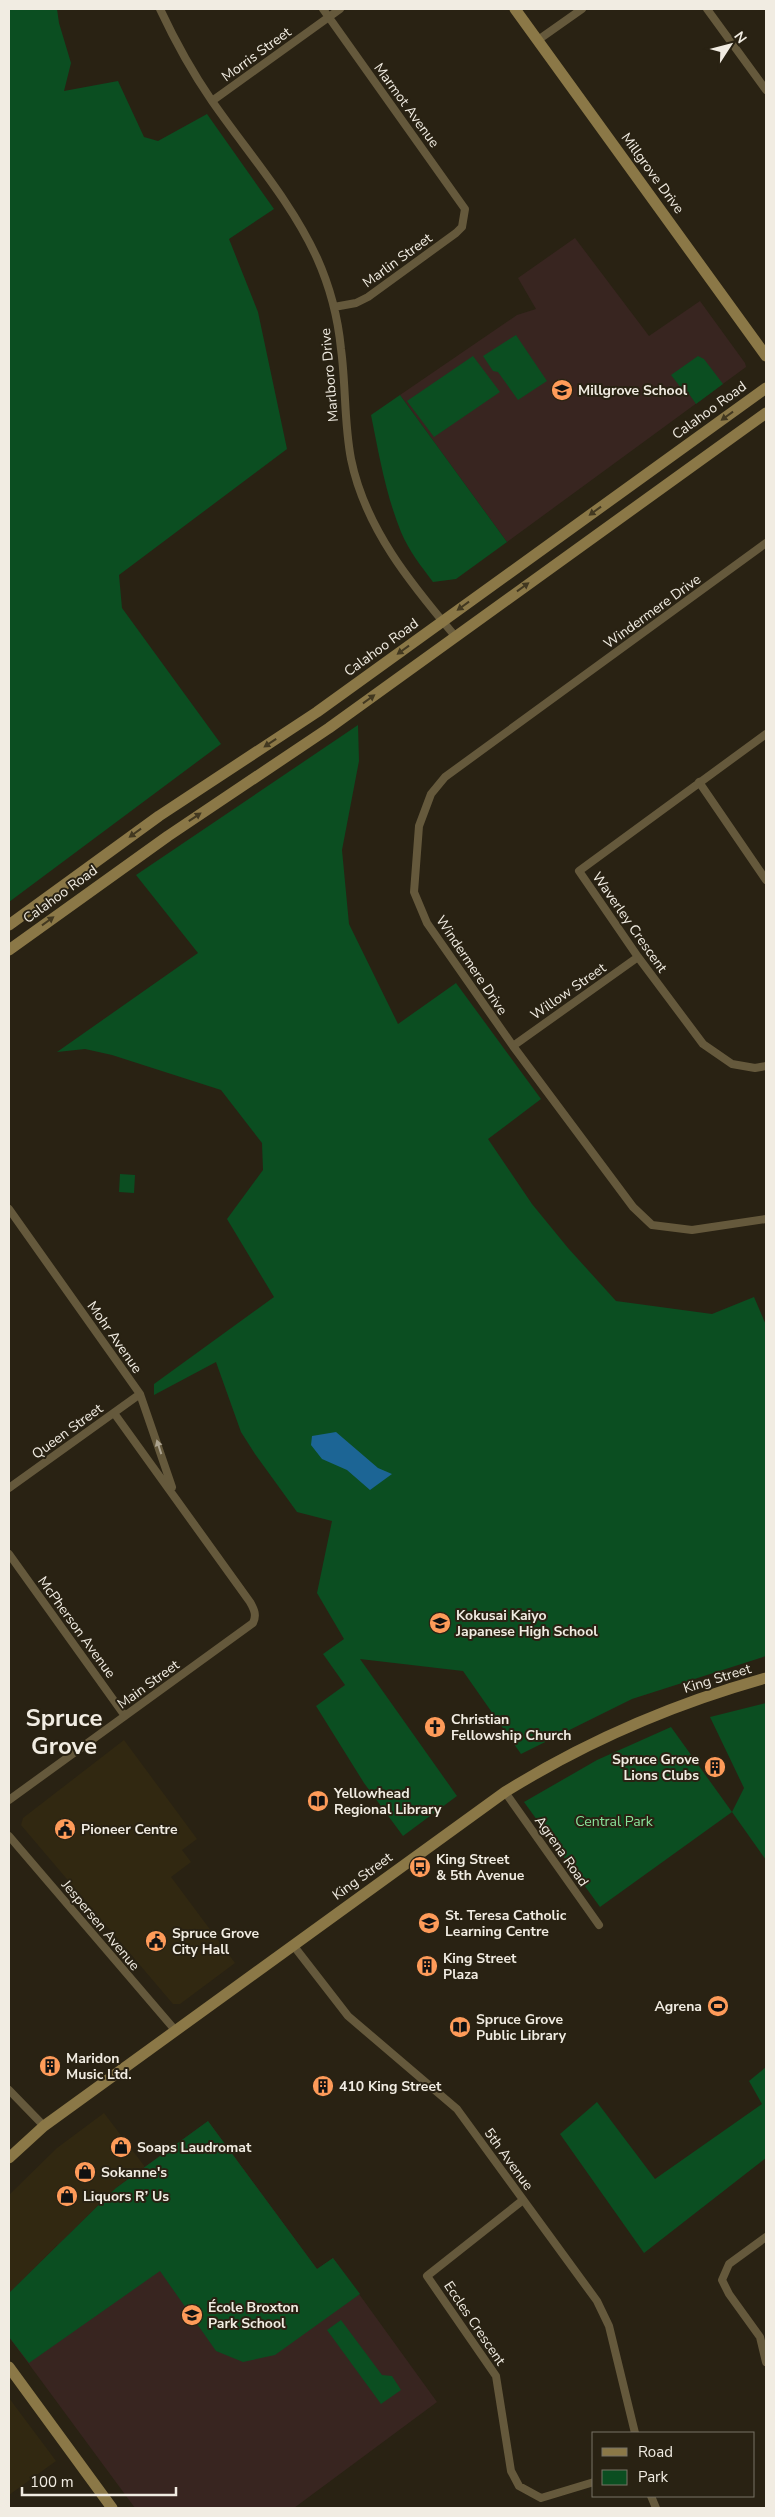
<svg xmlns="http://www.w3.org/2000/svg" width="775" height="2517" font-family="'Nunito Sans',sans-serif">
  <rect width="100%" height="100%" fill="#292213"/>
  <path fill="#312811" d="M 124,1740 L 197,1839 L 182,1850 L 191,1862 L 171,1877 L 235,1963 L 180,2004 L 173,2004 L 21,1825 L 23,1818 Z
    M 104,2113 L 145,2167 L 116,2188 L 9,2293 L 9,2195 L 57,2148 Z
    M 9,2398 L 56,2461 L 9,2495 Z"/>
  <path fill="#382520" d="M 575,238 L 649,336 L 700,301 L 745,363 L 746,367 L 507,542 L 400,395 L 517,315 L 536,309 L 518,278 Z
    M 208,2121 L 317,2269 L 333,2258 L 437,2402 L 294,2508 L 135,2508 L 9,2337 L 9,2293 L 116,2188 Z"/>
  <path fill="#0b4e21" d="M 9,9 L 57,9 L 59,23 L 71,63 L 64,91 L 118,81 L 144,137 L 158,141 L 207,114 L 274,209 L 229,239 L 258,312 L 287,449 L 119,575 L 122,608 L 221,744 L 9,902 Z
    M 516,335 L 547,381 L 518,400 L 498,372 L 493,371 L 483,356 Z
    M 473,356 L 500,392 L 434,437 L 407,401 Z
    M 698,356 L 704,359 L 723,384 L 696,404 L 687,391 L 685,393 L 671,375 Z
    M 400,395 L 507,542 L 456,579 L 433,582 C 421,566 409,551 401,532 C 386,495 379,455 371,415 Z
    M 358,725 L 359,761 L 342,850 L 349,924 L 398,1024 L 456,983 L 541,1099 L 488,1139 L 532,1204 L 568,1248 L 616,1301 L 712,1314 L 754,1297 L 766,1325 L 766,1656 L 632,1699 L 521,1754 L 463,1671 L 360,1659 L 457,1796 L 403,1836 L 364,1783 L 316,1706 L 345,1685 L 323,1654 L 344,1639 L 317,1593 L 332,1521 L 297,1512 L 255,1454 L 241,1432 L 216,1362 L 154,1395 L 154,1384 L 274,1297 L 227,1219 L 263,1170 L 262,1143 L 221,1090 L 112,1055 L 85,1049 L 57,1052 L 198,953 L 136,875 Z
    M 120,1174 L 135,1175 L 134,1193 L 119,1192 Z
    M 766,1703 L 766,1860 L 732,1812 L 600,1907 L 524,1802 L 597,1760 L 671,1727 L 732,1812 L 744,1788 L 710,1717 Z
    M 766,2067 L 766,2158 L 644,2253 L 560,2134 L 597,2102 L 655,2179 L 762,2104 L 749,2081 Z
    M 208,2121 L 317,2269 L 333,2258 L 360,2294 L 275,2355 L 243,2362 L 216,2351 L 160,2271 L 29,2363 L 9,2337 L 9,2293 L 116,2188 Z
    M 341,2320 L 382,2375 L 392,2376 L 401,2390 L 381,2404 L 327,2330 Z"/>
  <path fill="#1c6595" d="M 336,1432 L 378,1468 L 392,1474 L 370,1490 L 347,1470 L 322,1459 L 311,1445 L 312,1436 Z"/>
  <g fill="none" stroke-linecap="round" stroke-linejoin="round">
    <path stroke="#65593c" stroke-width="8" d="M 160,9 C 175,41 192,72 212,101 C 248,153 291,201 317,258 C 330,287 338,318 341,349 C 346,386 344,423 351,459 C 365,528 411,584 455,636
      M 323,9 L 465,209 L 462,227 L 456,233 L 368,297 L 356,303 L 334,307
      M 707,9 L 766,90
      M 538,40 L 582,9
      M 212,101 L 340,9
      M 766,543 L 445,777 L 431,794 L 419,826 L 414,892 L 427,923 L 513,1046 L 633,1207 L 652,1225 L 692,1230 L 766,1219
      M 766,734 L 579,871 L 638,957 L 703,1044 L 732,1064 L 755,1068 L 766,1066
      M 699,782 L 766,880
      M 513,1046 L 638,957
      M 9,1209 L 140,1394 L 172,1487
      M 9,1488 L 140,1394
      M 9,1554 L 125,1716
      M 505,1792 L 599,1925
      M 9,1800 L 253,1623 C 257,1615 254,1609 250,1602 L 114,1413
      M 9,1836 L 175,2030
      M 293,1945 L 348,2016 L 457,2109 L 597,2301 L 609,2326 L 635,2433
      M 9,2090 L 44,2126
      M 523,2200 L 427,2276 L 496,2376 L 511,2471 L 519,2486 L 541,2498 L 594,2482
      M 766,2237 L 729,2264 L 722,2280 L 729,2294 L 760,2337 L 766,2362
      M 651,2496 L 656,2508"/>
    <path stroke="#8b7847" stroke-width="11" d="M 515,9 L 766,356
      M 9,925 L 159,816 L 317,712 L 766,388
      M 9,950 L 168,836 L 329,728 L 766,413
      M 9,2158 L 44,2126 L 505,1792 C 587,1741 673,1704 766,1678
      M 9,2367 L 112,2508"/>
  </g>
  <defs><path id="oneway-solid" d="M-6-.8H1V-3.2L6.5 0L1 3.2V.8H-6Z" transform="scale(1.25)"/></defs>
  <g fill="#423820">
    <use href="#oneway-solid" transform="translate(727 416) rotate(144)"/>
    <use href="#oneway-solid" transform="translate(595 511) rotate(144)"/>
    <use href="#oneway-solid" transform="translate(523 587) rotate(-36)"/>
    <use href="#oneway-solid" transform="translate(463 606) rotate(144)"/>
    <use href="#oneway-solid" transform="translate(403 650) rotate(144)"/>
    <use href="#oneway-solid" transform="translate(369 699) rotate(-36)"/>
    <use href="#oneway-solid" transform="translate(270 743) rotate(146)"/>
    <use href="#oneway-solid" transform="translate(195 817) rotate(-34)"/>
    <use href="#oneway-solid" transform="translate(135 833) rotate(144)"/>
    <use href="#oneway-solid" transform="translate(48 921) rotate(-36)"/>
  </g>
  <use fill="#aba28f" href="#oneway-solid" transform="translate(159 1447) rotate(-108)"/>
  <defs>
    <g id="school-disc" transform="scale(1.125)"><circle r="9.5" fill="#fe9b59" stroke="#292213"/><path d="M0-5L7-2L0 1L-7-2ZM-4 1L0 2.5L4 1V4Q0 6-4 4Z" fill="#111"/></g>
    <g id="church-disc" transform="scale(1.125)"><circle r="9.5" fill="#fe9b59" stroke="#292213"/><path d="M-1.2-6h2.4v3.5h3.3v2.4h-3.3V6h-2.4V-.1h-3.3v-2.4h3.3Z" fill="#111"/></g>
    <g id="building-disc" transform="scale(1.125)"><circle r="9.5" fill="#fe9b59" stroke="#292213"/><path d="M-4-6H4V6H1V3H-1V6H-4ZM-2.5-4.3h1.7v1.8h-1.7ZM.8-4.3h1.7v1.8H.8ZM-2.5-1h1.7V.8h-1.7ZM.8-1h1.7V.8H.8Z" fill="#111"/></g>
    <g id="library-disc" transform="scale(1.125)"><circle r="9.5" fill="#fe9b59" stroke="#292213"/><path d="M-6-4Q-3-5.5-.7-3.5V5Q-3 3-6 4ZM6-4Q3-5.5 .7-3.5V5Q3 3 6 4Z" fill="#111"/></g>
    <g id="civic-disc" transform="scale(1.125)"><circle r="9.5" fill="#fe9b59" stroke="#292213"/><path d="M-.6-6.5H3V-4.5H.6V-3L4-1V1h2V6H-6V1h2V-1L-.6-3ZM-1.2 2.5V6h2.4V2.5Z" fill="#111"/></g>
    <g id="bus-disc" transform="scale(1.125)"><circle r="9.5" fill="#fe9b59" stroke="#292213"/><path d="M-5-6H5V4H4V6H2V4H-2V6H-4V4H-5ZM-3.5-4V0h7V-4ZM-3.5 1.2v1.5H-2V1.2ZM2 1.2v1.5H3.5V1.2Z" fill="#111"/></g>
    <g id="stadium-disc" transform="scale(1.125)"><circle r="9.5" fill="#fe9b59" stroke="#292213"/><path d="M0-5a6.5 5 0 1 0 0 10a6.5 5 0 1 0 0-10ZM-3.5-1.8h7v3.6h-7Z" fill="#111"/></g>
    <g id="shop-disc" transform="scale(1.125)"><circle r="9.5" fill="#fe9b59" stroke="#292213"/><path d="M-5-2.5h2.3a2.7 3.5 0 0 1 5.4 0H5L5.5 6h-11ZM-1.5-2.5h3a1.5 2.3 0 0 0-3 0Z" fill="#111"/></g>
  </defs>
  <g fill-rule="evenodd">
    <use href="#school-disc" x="562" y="390"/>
    <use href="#school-disc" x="440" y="1623"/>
    <use href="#church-disc" x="435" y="1727"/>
    <use href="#building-disc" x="715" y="1767"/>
    <use href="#library-disc" x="318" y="1801"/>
    <use href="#civic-disc" x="65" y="1829"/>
    <use href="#bus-disc" x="420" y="1867"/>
    <use href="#school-disc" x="429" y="1923"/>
    <use href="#civic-disc" x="156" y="1941"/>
    <use href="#building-disc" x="427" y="1966"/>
    <use href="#stadium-disc" x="718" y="2006"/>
    <use href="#library-disc" x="460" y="2027"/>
    <use href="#building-disc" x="50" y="2066"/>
    <use href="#building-disc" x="323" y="2086"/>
    <use href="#shop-disc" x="121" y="2147"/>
    <use href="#shop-disc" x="85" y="2172"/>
    <use href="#shop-disc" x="67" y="2196"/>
    <use href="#school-disc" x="192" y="2315"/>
  </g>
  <g text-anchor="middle" stroke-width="4" stroke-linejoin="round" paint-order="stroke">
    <g font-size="14" fill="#f1ece2" stroke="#292213">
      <text transform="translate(256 54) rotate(-36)" y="5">Morris Street</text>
      <text transform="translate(407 105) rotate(54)" y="5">Marmot Avenue</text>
      <text transform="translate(653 173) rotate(54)" y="5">Millgrove Drive</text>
      <text transform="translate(397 260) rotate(-36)" y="5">Marlin Street</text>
      <text transform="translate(329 375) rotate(-95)" y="5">Marlboro Drive</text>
      <text transform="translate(709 410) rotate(-36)" y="5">Calahoo Road</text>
      <text transform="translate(652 611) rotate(-36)" y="5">Windermere Drive</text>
      <text transform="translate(381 647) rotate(-36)" y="5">Calahoo Road</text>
      <text transform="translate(60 894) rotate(-36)" y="5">Calahoo Road</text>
      <text transform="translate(630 922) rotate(55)" y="5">Waverley Crescent</text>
      <text transform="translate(472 965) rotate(56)" y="5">Windermere Drive</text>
      <text transform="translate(568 991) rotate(-35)" y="5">Willow Street</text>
      <text transform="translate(115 1337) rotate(55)" y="5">Mohr Avenue</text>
      <text transform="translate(67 1431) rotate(-36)" y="5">Queen Street</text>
      <text transform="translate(77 1627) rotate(54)" y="5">McPherson Avenue</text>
      <text transform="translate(717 1678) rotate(-17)" y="5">King Street</text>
      <text transform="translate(148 1684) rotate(-36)" y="5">Main Street</text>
      <text transform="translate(562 1851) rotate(55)" y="5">Agrena Road</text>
      <text transform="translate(362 1876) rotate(-36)" y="5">King Street</text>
      <text transform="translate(101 1925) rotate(50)" y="5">Jespersen Avenue</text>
      <text transform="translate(509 2159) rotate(54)" y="5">5th Avenue</text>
      <text transform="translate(475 2323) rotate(56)" y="5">Eccles Crescent</text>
    </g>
    <g font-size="14" font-weight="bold" fill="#f1ece2" stroke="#292213" text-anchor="start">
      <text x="578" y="395">Millgrove School</text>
      <text x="456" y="1620">Kokusai Kaiyo<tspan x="456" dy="16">Japanese High School</tspan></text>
      <text x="451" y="1724">Christian<tspan x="451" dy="16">Fellowship Church</tspan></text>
      <text x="699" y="1764" text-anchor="end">Spruce Grove<tspan x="699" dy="16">Lions Clubs</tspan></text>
      <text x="334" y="1798">Yellowhead<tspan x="334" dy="16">Regional Library</tspan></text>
      <text x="81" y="1834">Pioneer Centre</text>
      <text x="436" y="1864">King Street<tspan x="436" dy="16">&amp; 5th Avenue</tspan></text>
      <text x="445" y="1920">St. Teresa Catholic<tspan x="445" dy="16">Learning Centre</tspan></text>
      <text x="172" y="1938">Spruce Grove<tspan x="172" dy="16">City Hall</tspan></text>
      <text x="443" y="1963">King Street<tspan x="443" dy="16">Plaza</tspan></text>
      <text x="702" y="2011" text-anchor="end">Agrena</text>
      <text x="476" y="2024">Spruce Grove<tspan x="476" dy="16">Public Library</tspan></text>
      <text x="66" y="2063">Maridon<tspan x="66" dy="16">Music Ltd.</tspan></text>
      <text x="339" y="2091">410 King Street</text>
      <text x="137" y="2152">Soaps Laudromat</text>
      <text x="101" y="2177">Sokanne's</text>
      <text x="83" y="2201">Liquors R’ Us</text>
      <text x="208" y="2312">École Broxton<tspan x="208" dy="16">Park School</tspan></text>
    </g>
    <g font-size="14" fill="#89e39a" stroke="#292213">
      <text x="614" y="1826">Central Park</text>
    </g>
    <g font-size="24" font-weight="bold" fill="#f1ece2" stroke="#292213">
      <text x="64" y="1726">Spruce<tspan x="64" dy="28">Grove</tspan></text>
    </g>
  </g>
  <rect width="775" height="2517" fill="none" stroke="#f1ece2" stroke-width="20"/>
  <rect x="592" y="2432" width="162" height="65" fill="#292213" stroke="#797366"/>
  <rect x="602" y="2448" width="25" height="8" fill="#8b7847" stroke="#797366"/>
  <text x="638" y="2457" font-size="15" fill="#f1ece2">Road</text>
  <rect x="602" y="2470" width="25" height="15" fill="#0b4e21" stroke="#797366"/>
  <text x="638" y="2482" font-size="15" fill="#f1ece2">Park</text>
  <g transform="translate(730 45) rotate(54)" stroke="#292213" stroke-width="4" paint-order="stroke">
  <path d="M0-4L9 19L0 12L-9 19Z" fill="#f1ece2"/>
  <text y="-8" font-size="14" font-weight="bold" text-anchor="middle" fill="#f1ece2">N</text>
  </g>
  <path d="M22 2487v8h154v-8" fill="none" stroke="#f1ece2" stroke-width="2.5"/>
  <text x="30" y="2487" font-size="15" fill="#f1ece2" stroke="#292213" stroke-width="4" paint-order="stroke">100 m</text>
</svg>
